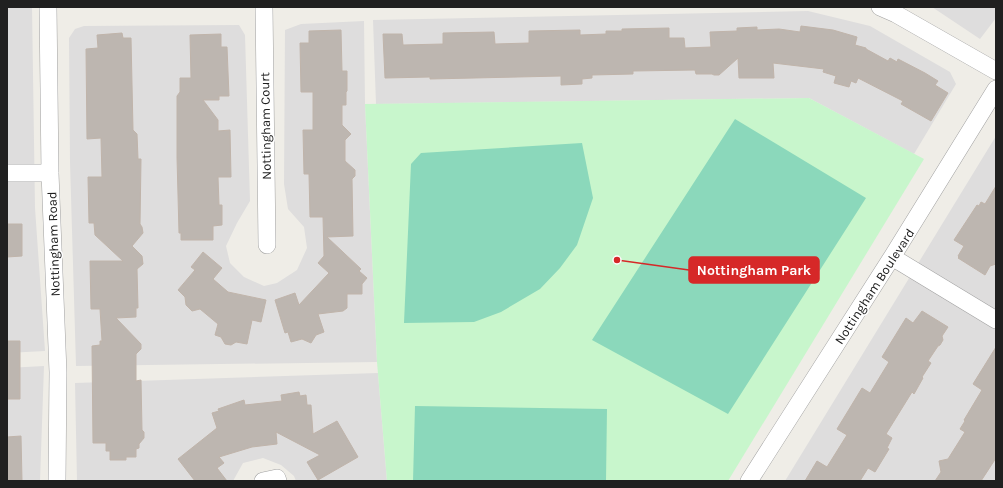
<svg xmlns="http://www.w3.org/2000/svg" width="1003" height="488" font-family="Karla,sans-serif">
  <rect width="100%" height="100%" fill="#efede7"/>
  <path fill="#dedddd" d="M 7,7 L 32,7 L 35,208 L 45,351 L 7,353 Z
    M 932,7 L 996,7 L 996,18 L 980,39 Z
    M 808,11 L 870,26 L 950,72 L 956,84 L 914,154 L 809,98 L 376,104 L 373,20 Z
    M 364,21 L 365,104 L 377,362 L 76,366 L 70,162 L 69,38 L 75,29 L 84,26 L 239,25 L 245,35 L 250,201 L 237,223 L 226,246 L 230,263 L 244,277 L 264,286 L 277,283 L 297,270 L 307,248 L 304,227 L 288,209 L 284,184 L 285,30 L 301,24 Z
    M 996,136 L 996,481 L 785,481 Z
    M 44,366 L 40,481 L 7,481 L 7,368 Z
    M 378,373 L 387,481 L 296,481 L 294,476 L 281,465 L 263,458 L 243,463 L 233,481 L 77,481 L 75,383 Z"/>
  <path fill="#c8f6cc" d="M 809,98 L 924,159 L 728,481 L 387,481 L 377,362 L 365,104 Z"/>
  <path fill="#8bd8bb" d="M 735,119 L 866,198 L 728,414 L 592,340 Z
    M 582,143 L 593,198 L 577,245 L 560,268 L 540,289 L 501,312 L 474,322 L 404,323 L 411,164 L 421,153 Z
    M 415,406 L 607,409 L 606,481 L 413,481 Z"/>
  <path fill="#bdb6b0" stroke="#c0b4aa" d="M 801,26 L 833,30 L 857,37 L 855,45 L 866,48 L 866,49 L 888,61 L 890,58 L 897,62 L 898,59 L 925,73 L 938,81 L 935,85 L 948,93 L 931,121 L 901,104 L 903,101 L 858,78 L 856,83 L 851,81 L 849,87 L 834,83 L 836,76 L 823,72 L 824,69 L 773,63 L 774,78 L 739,78 L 738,58 L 719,75 L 714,75 L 712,74 L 696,74 L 695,70 L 633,71 L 633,74 L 592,75 L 592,78 L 582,79 L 582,84 L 561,85 L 561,76 L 430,79 L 430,77 L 385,78 L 383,34 L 402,34 L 403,45 L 443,44 L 443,33 L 494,32 L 495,44 L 529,43 L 529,31 L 580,30 L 580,35 L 606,34 L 606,31 L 622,31 L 622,29 L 669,28 L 669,38 L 684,38 L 685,48 L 711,47 L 710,32 L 737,31 L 737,28 L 757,27 L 757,30 L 779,29 L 800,32 Z
    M 341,30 L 342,71 L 347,71 L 347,91 L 346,92 L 346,105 L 342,105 L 342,125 L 351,134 L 345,140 L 345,161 L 355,170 L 355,176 L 352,179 L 353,236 L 327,237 L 361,269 L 359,271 L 367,278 L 362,284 L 362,294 L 347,294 L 347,308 L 343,311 L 318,314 L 324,332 L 316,335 L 311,343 L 302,339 L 291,342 L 288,332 L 285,333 L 275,300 L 295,293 L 299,305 L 329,273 L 318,263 L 324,256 L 323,217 L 310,217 L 309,174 L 304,174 L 303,130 L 313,130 L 313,92 L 301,92 L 300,43 L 309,43 L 309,31 Z
    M 122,33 L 123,38 L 131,38 L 133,130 L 137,134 L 138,159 L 141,159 L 140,224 L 142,227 L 143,233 L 132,246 L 142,256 L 143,264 L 137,269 L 138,308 L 136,308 L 136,317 L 116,318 L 141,344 L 141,349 L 136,354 L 136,381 L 141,380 L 142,430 L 144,432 L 144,438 L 139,444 L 139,448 L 136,449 L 136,457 L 126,457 L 126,460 L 110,460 L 110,451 L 106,451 L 106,443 L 93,443 L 92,346 L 100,345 L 100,341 L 102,341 L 100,309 L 91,309 L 90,261 L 123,261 L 95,235 L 94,223 L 89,223 L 88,177 L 102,177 L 101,138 L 87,139 L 86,49 L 98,48 L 97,35 Z
    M 221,34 L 221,47 L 227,47 L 229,96 L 219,96 L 219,100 L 203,100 L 218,120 L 218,131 L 230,130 L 231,177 L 218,177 L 219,205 L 222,205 L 222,225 L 213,226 L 213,240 L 181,240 L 181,233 L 179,233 L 177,157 L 177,96 L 180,92 L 180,78 L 191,78 L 190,35 Z
    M 996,186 L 996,264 L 990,266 L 985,275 L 958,258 L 959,257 L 958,256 L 964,246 L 954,240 L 977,205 L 979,206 L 981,202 L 985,204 Z
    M 7,224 L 22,224 L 22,256 L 7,257 Z
    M 203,252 L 222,268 L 213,279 L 228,292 L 266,300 L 261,322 L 252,320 L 247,344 L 236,342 L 231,345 L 225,344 L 221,337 L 215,335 L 218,324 L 200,309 L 192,311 L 186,305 L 185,297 L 178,290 L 195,270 L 191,267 Z
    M 922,311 L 948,327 L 942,336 L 943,340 L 940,345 L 938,346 L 928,361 L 931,363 L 922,377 L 923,378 L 914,394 L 912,392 L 886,434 L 892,438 L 887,448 L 889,449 L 875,472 L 868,468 L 860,481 L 805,481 L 817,461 L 827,467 L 847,435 L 837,429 L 848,411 L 862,388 L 870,393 L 889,362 L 882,357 L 906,318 L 913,323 Z
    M 7,341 L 20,341 L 20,399 L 7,399 Z
    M 996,347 L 996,458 L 981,481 L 935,481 L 941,472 L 939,461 L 948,459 L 965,432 L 960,429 L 965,421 L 964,420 L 982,390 L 973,384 Z
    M 299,392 L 300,396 L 306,395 L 307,405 L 311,405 L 313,434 L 337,421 L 358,457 L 318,480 L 307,462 L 320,455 L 276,432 L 277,444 L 252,447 L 219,457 L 224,463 L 217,468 L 227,481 L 195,481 L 178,459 L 217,428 L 212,413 L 219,411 L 218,409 L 244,400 L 245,405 L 282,401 L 281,395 Z
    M 21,436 L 22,481 L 7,481 L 7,437 Z"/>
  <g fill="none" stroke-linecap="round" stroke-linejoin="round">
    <g stroke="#a1a1a1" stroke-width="18">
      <path id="minor" d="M 48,7 L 50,173 L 58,372 L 57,481
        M 264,7 L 267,245
        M 880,7 L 896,14 L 996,71
        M 7,173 L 50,173
        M 892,257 L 996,320
        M 263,481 L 277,478 L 278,481
        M 749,481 L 892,257 L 996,89"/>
    </g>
    <use href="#minor" stroke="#fff" stroke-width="17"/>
  </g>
  <g text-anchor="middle" stroke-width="3" stroke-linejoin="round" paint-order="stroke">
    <g font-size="13" fill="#202020" stroke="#fff">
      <text transform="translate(265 126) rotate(-91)" y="5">Nottingham Court</text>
      <text transform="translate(53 244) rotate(-92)" y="5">Nottingham Road</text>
      <text transform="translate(874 286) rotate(-57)" y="5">Nottingham Boulevard</text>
    </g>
  </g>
  <path fill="none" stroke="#d62828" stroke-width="1.5" d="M617 260L689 270"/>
  <circle fill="#d62828" stroke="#fff" stroke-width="1.5" cx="617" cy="260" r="4"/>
  <rect fill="#d62828" stroke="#d62828" stroke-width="1.5" x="689" y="257" width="130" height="26" rx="4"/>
  <g font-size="14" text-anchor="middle" font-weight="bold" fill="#fff">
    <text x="754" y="275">Nottingham Park</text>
  </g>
  <rect width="1003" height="488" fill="none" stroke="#202020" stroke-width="16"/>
</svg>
